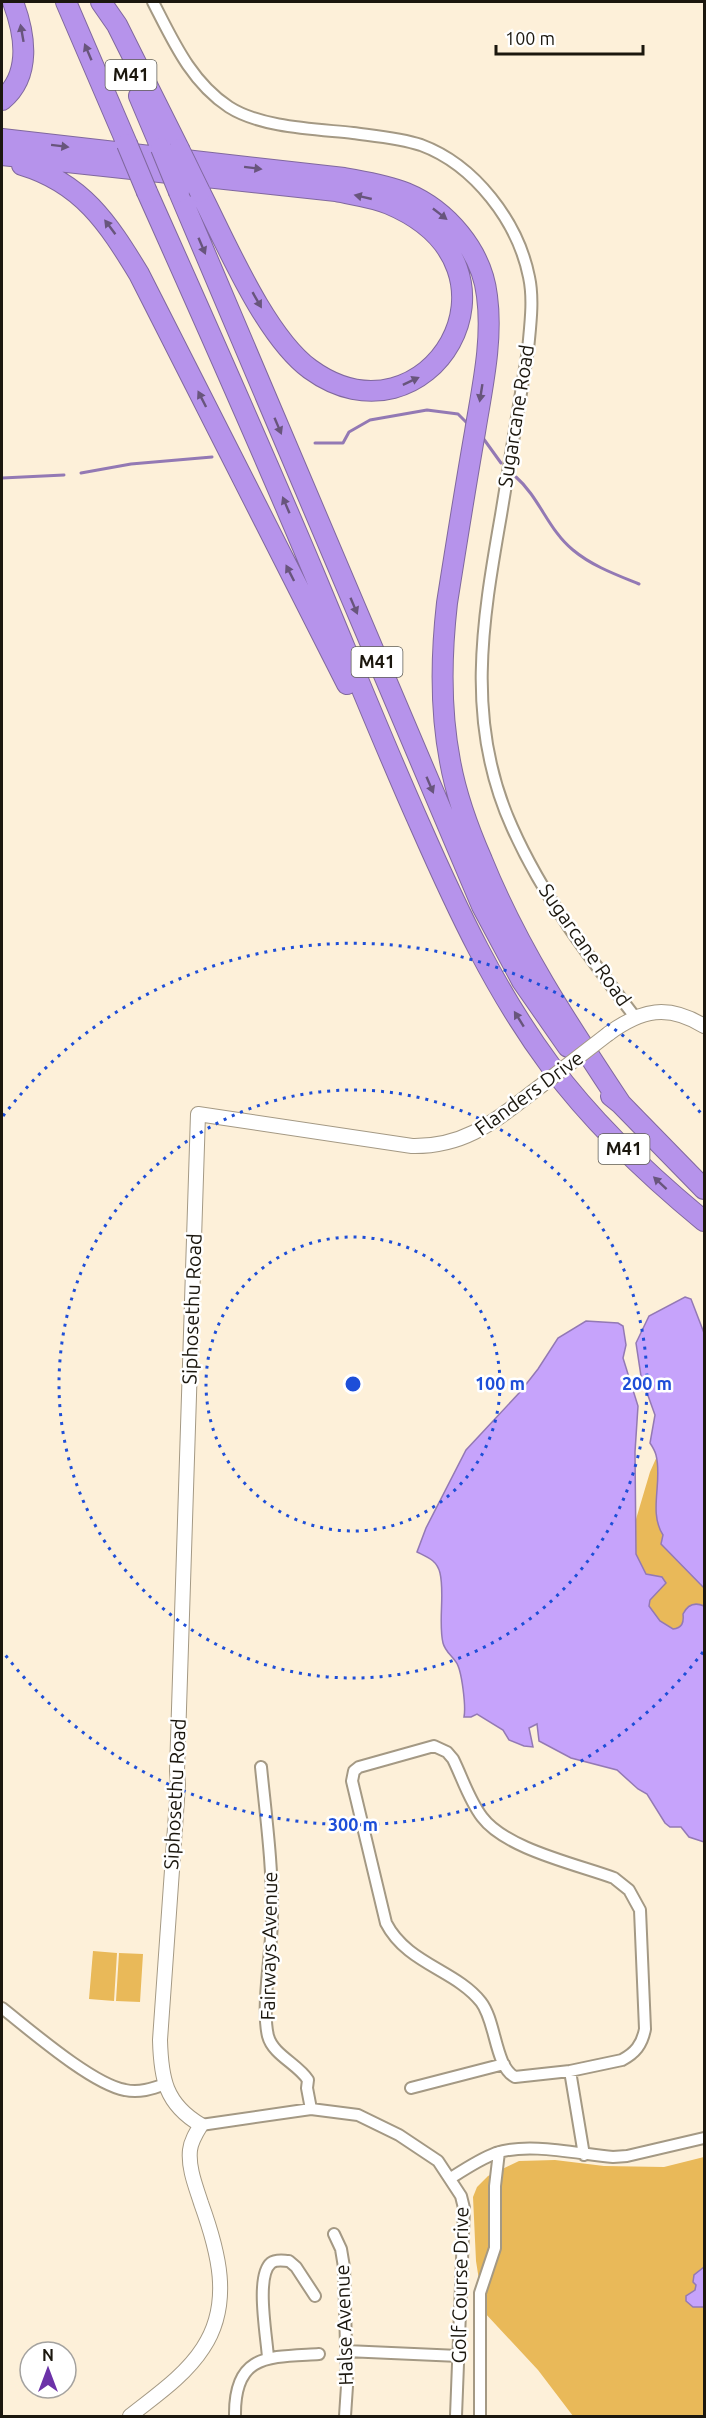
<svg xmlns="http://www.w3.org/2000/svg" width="706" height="2418" font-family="Ubuntu,sans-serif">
  <rect width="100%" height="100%" fill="#fdf0d9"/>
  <path fill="#e9b959" d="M 704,1394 L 704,1812 L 620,1573 L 650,1472 L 662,1445 Z
    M 93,1951 L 117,1953 L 114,2001 L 89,1999 Z
    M 119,1953 L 143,1954 L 140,2002 L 116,2001 Z
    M 704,2157 L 704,2416 L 573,2416 L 538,2370 L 484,2312 L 476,2261 L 473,2197 L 477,2187 L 488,2176 L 519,2161 L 555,2160 L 604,2166 L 664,2167 Z"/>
  <path fill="#c6a3fb" stroke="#9379b4" stroke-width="1.5" d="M 685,1297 L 691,1299 L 704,1333 L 704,1588 L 661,1544 L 663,1535 C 648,1512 663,1481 656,1455 C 655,1451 652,1446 650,1443 L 655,1415 L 641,1376 L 636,1343 L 649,1316 Z
    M 586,1321 L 618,1323 L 623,1326 L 626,1345 L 623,1358 L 638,1406 L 635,1452 L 636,1554 L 646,1574 L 662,1577 L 666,1583 L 650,1600 L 649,1606 L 660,1621 L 673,1629 C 682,1628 684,1623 683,1614 C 688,1604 695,1602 704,1606 L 704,1842 L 689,1837 L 681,1827 L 670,1827 L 665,1823 L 647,1794 L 638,1789 L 617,1770 L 571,1758 L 539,1741 L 537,1724 L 529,1728 L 533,1747 L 524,1746 L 509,1740 L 503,1730 L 477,1714 L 471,1717 L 464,1717 C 466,1707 462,1670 456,1662 C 451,1655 445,1651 443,1643 C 438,1622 445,1594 440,1573 C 437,1560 427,1557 417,1552 L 426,1528 L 466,1450 L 520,1392 L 538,1369 L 558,1338 Z
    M 704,2267 L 704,2307 L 693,2307 L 686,2301 L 686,2296 L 695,2290 L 696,2285 L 693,2282 L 694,2275 Z"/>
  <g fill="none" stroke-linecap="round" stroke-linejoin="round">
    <path stroke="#9379b4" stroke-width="3" d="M 483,438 L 501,463
      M 315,443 L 343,443 L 349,432 L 370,420 L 427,410 L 458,414 L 469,425
      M 81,473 L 131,464 L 212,457
      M 516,477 C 539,497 549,531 573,550 C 592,566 617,575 639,584
      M 2,478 L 64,475"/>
    <g stroke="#a49984" stroke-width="14">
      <path id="minor" d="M 153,2 C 173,41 191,82 229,107 C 262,128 316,129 353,133 C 375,136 400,138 421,145 C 475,165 518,222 529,277 C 534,300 530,327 528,350 C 519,405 510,460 501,515 C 482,623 465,723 512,827 C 543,897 589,957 635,1017
        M 434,1746 L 447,1752 L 453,1759 C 462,1777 469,1800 482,1817 C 506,1849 576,1864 614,1878 L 629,1890 L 640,1910 L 645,2029 C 642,2045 635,2053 622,2060 L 570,2071 L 515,2077 C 495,2067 496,2021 481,2002 C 456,1970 407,1964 386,1923 L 352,1781 L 354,1771 L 359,1767 Z
        M 261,1767 C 266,1817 273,1868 272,1918 C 272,1950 261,2007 268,2036 C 273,2055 298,2064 308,2080 L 307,2088 L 311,2109
        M 2,2008 C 30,2030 92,2084 125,2090 C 139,2093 152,2089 165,2084
        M 570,2071 L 584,2155
        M 411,2088 L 504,2064
        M 201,2125 L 311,2109 L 358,2115 L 399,2135 L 438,2161 L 461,2196 L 464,2208 L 456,2416
        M 451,2178 C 465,2169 480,2159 496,2153 C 529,2142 578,2154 613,2157 L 627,2156 L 704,2138
        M 334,2234 L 341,2249 L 344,2267 L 347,2386 L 345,2416
        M 346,2351 L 459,2356
        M 268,2358 C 267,2338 255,2276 271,2263 C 276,2259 284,2261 289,2261 L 296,2267 L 315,2296
        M 235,2416 C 234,2353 269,2357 319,2354
        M 480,2416 L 480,2293 L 495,2248 L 495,2186 L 499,2152"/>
    </g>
    <g stroke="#a49984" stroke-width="16">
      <path id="tertiary" d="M 608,1034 C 642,1009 668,1004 704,1026
        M 130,2416 C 155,2396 185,2376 203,2348 C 233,2303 218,2250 201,2203 C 196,2187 188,2168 190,2150 C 191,2141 196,2133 201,2125 C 165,2104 161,2078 160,2040 L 178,1785 L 177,1771 L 198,1114 L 412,1146 C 469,1147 499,1117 542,1085"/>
    </g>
    <g stroke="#80689e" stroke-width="22">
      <path id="motorway" d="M 66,2 L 127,144
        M 101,2 L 117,25 L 179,149
        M 139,96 L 161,148
        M 2,100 C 32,75 25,34 13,2
        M 2,139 L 344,178 C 365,182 386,185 406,193 C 447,210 482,251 487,296 C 493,341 482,388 475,432 C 465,489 456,546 447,603 C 441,656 440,709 450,761 C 456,795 468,828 482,860 C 518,949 568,1024 621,1104
        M 2,155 L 336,191 C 354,195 373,197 389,204 C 541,268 427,454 310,369 C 265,336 226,243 200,192
        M 22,165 C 82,183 108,223 139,274 L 347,684
        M 147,192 C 207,326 267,460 323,595 C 355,672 386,749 420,825 C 457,909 495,991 550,1065 C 594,1124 648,1175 704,1221
        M 179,192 L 482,906 L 522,981 L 568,1047
        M 611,1096 L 621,1104 L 704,1189"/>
    </g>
    <use href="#minor" stroke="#fff" stroke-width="10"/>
    <use href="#tertiary" stroke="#fff" stroke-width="14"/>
    <use href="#motorway" stroke="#b693eb" stroke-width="20"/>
    <g stroke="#a49984" stroke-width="16" stroke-linecap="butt">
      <path id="tertiary-bridge" d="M 542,1085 L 608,1034"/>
    </g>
    <g stroke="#80689e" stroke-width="22" stroke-linecap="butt">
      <path id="motorway-bridge" d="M 127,144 L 147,192
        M 161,148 L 179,192
        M 179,149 L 200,192"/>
    </g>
    <use href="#tertiary-bridge" stroke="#fff" stroke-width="14"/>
    <use href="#motorway-bridge" stroke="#b693eb" stroke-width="20"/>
  </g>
  <defs><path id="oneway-solid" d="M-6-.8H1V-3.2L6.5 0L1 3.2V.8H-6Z" transform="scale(1.5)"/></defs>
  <g fill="#68557c">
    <use href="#oneway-solid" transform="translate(22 33) rotate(-100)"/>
    <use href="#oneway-solid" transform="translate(88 52) rotate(-113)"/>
    <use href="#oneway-solid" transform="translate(60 146) rotate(7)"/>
    <use href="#oneway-solid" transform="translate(253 168) rotate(7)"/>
    <use href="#oneway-solid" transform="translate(363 197) rotate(-167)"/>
    <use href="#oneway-solid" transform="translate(440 214) rotate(38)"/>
    <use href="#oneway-solid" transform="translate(110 227) rotate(-127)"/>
    <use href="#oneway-solid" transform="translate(202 246) rotate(67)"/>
    <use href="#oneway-solid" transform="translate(257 300) rotate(60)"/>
    <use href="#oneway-solid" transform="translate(411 381) rotate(-25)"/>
    <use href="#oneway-solid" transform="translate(481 393) rotate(99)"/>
    <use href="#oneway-solid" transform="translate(202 399) rotate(-117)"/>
    <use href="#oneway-solid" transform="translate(278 426) rotate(67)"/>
    <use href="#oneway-solid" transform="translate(286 505) rotate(-113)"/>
    <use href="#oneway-solid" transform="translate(290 573) rotate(-117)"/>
    <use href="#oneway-solid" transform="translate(354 606) rotate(67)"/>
    <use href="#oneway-solid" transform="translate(430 785) rotate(67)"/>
    <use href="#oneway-solid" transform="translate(519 1019) rotate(-122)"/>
    <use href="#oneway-solid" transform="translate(660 1183) rotate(-137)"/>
  </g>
  <g fill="none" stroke="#1d4ed8" stroke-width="3" stroke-dasharray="3 6">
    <circle cx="353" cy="1384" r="147"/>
    <circle cx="353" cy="1384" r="294"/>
    <path d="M703 1652A441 441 0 0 1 3 1652M3 1116A441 441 0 0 1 703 1116"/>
  </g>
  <g text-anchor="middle" stroke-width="5" stroke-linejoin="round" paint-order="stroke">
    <g fill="#fff" stroke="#5f5d56" stroke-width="1.5">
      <rect x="105.5" y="60" width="51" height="30" rx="4.5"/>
      <rect x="351.5" y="647" width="51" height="30" rx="4.5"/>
      <rect x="598.5" y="1134" width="51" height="30" rx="4.5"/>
    </g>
    <g font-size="18" font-weight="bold" fill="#1b170e">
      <text x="131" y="81">M41</text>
      <text x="377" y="668">M41</text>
      <text x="624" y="1155">M41</text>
    </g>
    <g font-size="20" fill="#1b170e" stroke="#fff">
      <text transform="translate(516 416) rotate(-81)" y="7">Sugarcane Road</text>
      <text transform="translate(585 945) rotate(55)" y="7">Sugarcane Road</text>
      <text transform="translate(529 1093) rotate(-36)" y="7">Flanders Drive</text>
      <text transform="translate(192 1309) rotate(-88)" y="7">Siphosethu Road</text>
      <text transform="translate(175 1794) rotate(-87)" y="7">Siphosethu Road</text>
      <text transform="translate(269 1946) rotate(-89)" y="7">Fairways Avenue</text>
      <text transform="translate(460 2285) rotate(-89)" y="7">Golf Course Drive</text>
      <text transform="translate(344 2325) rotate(-92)" y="7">Halse Avenue</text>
    </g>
  </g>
  <circle cx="353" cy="1384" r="9" fill="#1d4ed8" stroke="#fff" stroke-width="3"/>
  <g font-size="18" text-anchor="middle" font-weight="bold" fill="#1d4ed8" stroke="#fff" stroke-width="5" stroke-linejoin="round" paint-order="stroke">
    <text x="500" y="1390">100 m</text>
    <text x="647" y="1390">200 m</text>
    <text x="353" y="1831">300 m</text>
  </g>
  <rect width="706" height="2418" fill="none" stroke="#1b170e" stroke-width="6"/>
  <g transform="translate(48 2370)"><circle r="28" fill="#ffffff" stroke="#a4a29f" stroke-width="1.5"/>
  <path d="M0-4.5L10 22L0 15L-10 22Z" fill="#6c32a8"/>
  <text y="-9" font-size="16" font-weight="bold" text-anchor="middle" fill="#1b170e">N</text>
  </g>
  <path d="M496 45v9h147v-9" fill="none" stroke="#1b170e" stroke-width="3"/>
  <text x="505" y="45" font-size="18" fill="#1b170e" stroke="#ffffff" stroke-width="4.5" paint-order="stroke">100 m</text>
</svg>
